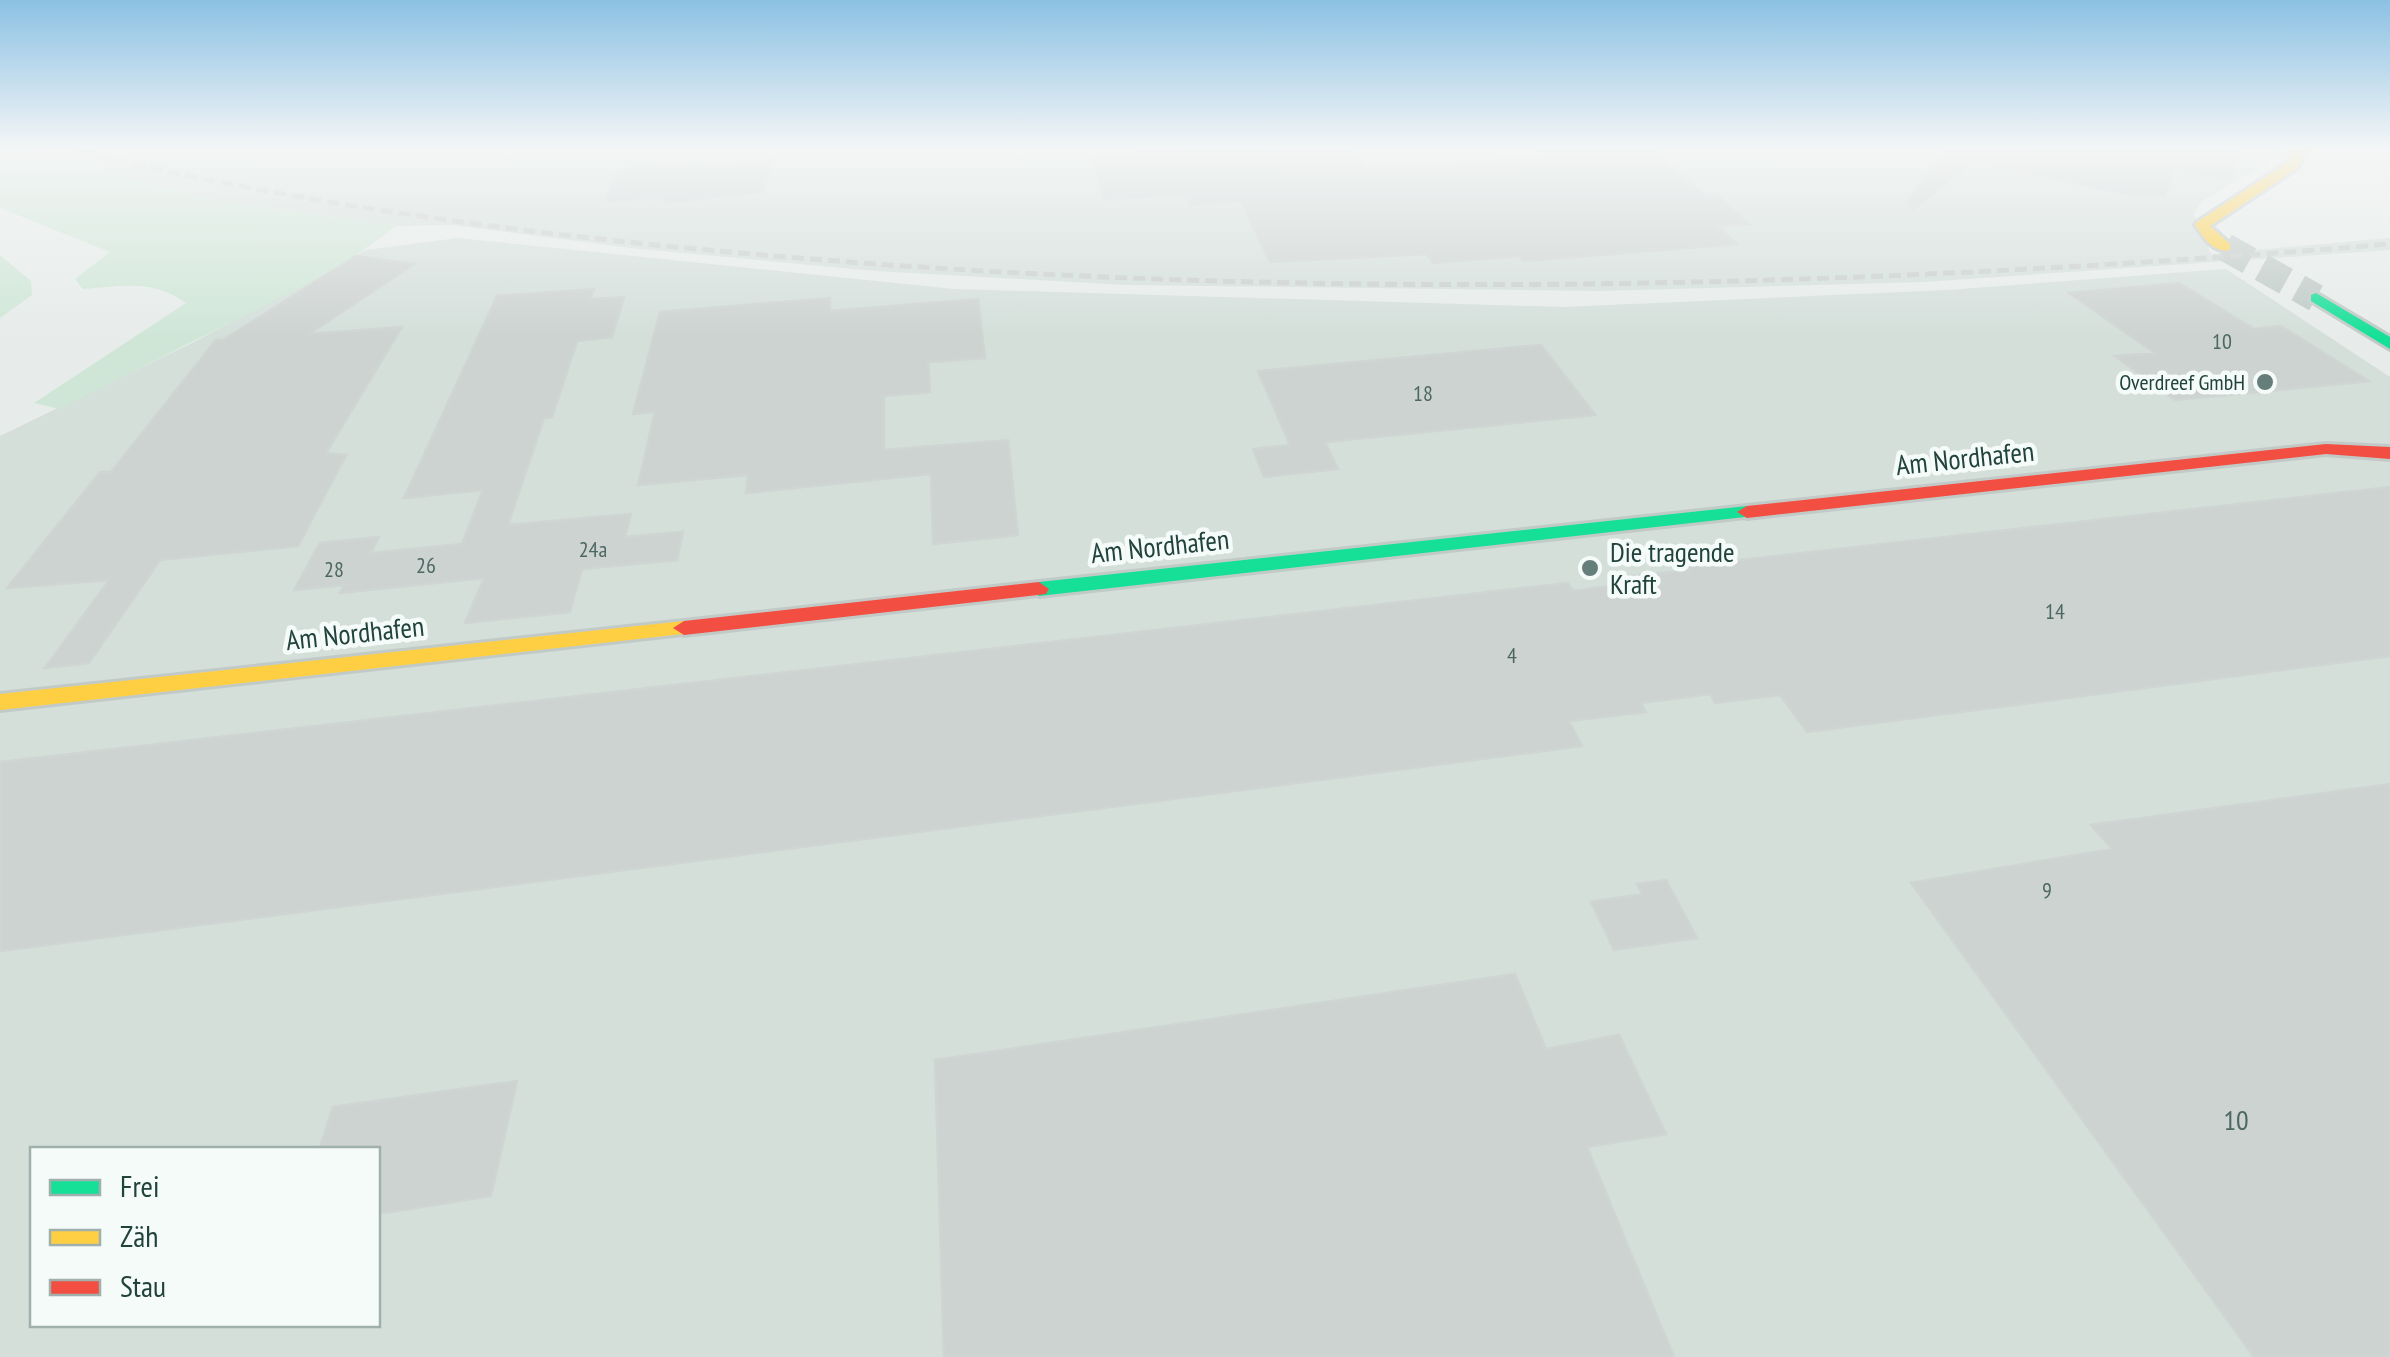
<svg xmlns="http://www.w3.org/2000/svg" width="2390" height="1357" font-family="'PT Sans Narrow',sans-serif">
  <rect width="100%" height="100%" fill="#e7ecea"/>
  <path fill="#d4dfda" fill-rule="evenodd" d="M 21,147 L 2278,147 L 2275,158 L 2202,201 L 2194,213 L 2211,254 L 2390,238 L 2390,250 L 1924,282 L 1598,291 L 1127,285 L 875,271 L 640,249 L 452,225 L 396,226 L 202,198 Z
    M 458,238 L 954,289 L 1564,307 L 1947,290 L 2226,269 L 2390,377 L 2390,1357 L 0,1357 L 0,436 L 194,342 L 366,250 ZM 32,1150 L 378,1150 L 378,1324 L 32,1324 Z"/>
  <path fill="#cfe6d7" d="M 0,147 L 21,147 L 202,198 L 396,226 L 340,267 L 59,409 L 34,403 L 186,303 C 153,279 122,286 83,289 L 75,279 L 110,252 L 0,208 Z
    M 0,255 L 31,281 L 32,295 L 0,318 Z"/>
  <path fill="#cdd3d1" stroke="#cfd5d3" stroke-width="2.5" d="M 1234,147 L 1349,147 L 1364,168 L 1546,159 L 1538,150 L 1647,147 L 1707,197 L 1718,196 L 1749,224 L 1717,226 L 1737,244 L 1523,261 L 1519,256 L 1433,263 L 1426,254 L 1270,262 L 1241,201 L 1189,205 L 1184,194 L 1105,200 L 1092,156 Z
    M 1948,147 L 2208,147 L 2238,152 L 2229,180 L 2175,169 L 2164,196 L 2132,195 L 1972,162 L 1913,210 L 1907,203 Z
    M 771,161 L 763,192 L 664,203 L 666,198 L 605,201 L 618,170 Z
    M 356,256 L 414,264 L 309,334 L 402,327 L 326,453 L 346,455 L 298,546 L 160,560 L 89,663 L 45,668 L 109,580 L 7,588 L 100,472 L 111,472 L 216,340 L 223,340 Z
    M 2179,283 L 2254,329 L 2281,326 L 2369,381 L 2175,400 L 2115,356 L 2155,353 L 2069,293 Z
    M 594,289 L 590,299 L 624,297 L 612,337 L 577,341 L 552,417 L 544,418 L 508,525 L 631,514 L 625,537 L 683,532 L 677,560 L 582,569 L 570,612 L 465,623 L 484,578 L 340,593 L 344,585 L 294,590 L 320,543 L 379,537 L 371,553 L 462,544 L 483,490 L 404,498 L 497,296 Z
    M 830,298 L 830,311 L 978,299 L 985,358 L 928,362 L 930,392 L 884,396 L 884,450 L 1008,440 L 1018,535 L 933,544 L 931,474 L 746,493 L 748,475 L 638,485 L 655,412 L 633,414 L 660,312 Z
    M 1541,345 L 1595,415 L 1325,442 L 1338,469 L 1264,477 L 1253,449 L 1290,445 L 1258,371 Z
    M 2390,487 L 2390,656 L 1807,732 L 1780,695 L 1715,703 L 1710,694 L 1641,703 L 1646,712 L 1569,721 L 1582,746 L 0,951 L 0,762 L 1523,588 L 1568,583 L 1573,591 L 1595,588 L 1637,583 L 1632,576 L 1689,570 L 1686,566 Z
    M 2390,784 L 2390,1357 L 2254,1357 L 1911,883 L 2112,849 L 2091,825 Z
    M 1666,880 L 1697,938 L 1614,950 L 1591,902 L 1642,894 L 1637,884 Z
    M 1515,974 L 1546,1049 L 1619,1035 L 1666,1134 L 1587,1147 L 1674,1357 L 944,1357 L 935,1060 Z
    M 517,1081 L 491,1196 L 378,1214 L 378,1150 L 319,1150 L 333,1107 Z"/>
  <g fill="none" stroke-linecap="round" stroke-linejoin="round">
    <path stroke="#bfcac7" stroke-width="28" stroke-dasharray="28 14" stroke-linecap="butt" d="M 2225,247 L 2316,298"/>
    <g stroke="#c2cac7" stroke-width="6">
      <path id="fast" d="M 2316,293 L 2390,337 L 2390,349 L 2311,301 L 2311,295 Z
        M 1747,506 L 1757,512 L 1754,516 L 1039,596 L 1029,589 L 1039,582 Z"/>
    </g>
    <g stroke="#c2cac7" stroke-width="6">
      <path id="slow" d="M 2295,147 L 2307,147 L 2299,167 L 2210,226 L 2230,244 L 2230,250 C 2213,253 2204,238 2195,225 L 2197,222 L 2288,162 Z
        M 684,621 L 692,623 L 695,628 L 692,633 L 0,710 L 0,694 Z"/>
    </g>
    <g stroke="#c2cac7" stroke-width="6">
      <path id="jam" d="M 2326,444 L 2390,447 L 2390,459 L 2326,454 L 1747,518 L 1737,512 L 1747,506 Z
        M 1039,582 L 1049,589 L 1046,594 L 684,635 L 673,628 L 684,621 Z"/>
    </g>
    <use href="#fast" fill="#16e098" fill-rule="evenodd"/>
    <use href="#slow" fill="#ffcf43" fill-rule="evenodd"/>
    <use href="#jam" fill="#f24e42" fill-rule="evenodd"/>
    <path stroke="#c8cdcb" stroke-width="5" stroke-dasharray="12 6" stroke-linecap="butt" d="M 63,147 C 328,213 605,244 876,264 C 1382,300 1885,286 2390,244"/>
  </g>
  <linearGradient id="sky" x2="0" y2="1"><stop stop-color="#8cc1e4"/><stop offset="0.44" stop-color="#f4f6f6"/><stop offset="1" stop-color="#f4f6f6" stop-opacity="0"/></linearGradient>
  <rect width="2390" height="337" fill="url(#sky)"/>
  <g fill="#667e79" stroke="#f5fbf8" stroke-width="4">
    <circle cx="2265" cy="382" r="10"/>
    <circle cx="1590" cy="568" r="10"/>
  </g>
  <g text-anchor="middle" stroke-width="9" stroke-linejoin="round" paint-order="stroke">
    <g font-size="22" fill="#4d6862">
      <text x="2222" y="349">10</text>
      <text x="1423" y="401">18</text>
      <text x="593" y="557">24a</text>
      <text x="426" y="573">26</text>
      <text x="334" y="577">28</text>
      <text x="2055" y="619">14</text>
      <text x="1512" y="663">4</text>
      <text x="2047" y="898">9</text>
    </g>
    <g font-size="22" fill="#21433c" stroke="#f5fbf8" text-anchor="end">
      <text x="2245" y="390">Overdreef GmbH</text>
    </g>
    <g font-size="28" fill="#21433c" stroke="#f5fbf8">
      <text transform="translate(1965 458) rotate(-6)" y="10">Am Nordhafen</text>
      <text transform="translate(1160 546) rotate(-6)" y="10">Am Nordhafen</text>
      <text transform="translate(355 633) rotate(-6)" y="10">Am Nordhafen</text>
    </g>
    <g font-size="28" fill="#21433c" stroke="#f5fbf8" text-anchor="start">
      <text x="1610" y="562">Die tragende<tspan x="1610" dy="32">Kraft</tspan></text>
    </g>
    <g font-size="28" fill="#4d6862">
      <text x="2236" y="1130">10</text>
    </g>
  </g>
  <rect x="30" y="1147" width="350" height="180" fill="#f5fbf8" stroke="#a0b1ad" stroke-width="2.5"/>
  <rect x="50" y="1180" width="50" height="15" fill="#16e098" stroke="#a0b1ad" stroke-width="2.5"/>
  <text x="120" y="1197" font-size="30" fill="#21433c">Frei</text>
  <rect x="50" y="1230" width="50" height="15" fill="#ffcf43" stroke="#a0b1ad" stroke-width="2.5"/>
  <text x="120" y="1247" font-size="30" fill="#21433c">Zäh</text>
  <rect x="50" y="1280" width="50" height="15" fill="#f24e42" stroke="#a0b1ad" stroke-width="2.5"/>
  <text x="120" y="1297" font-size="30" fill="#21433c">Stau</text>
</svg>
